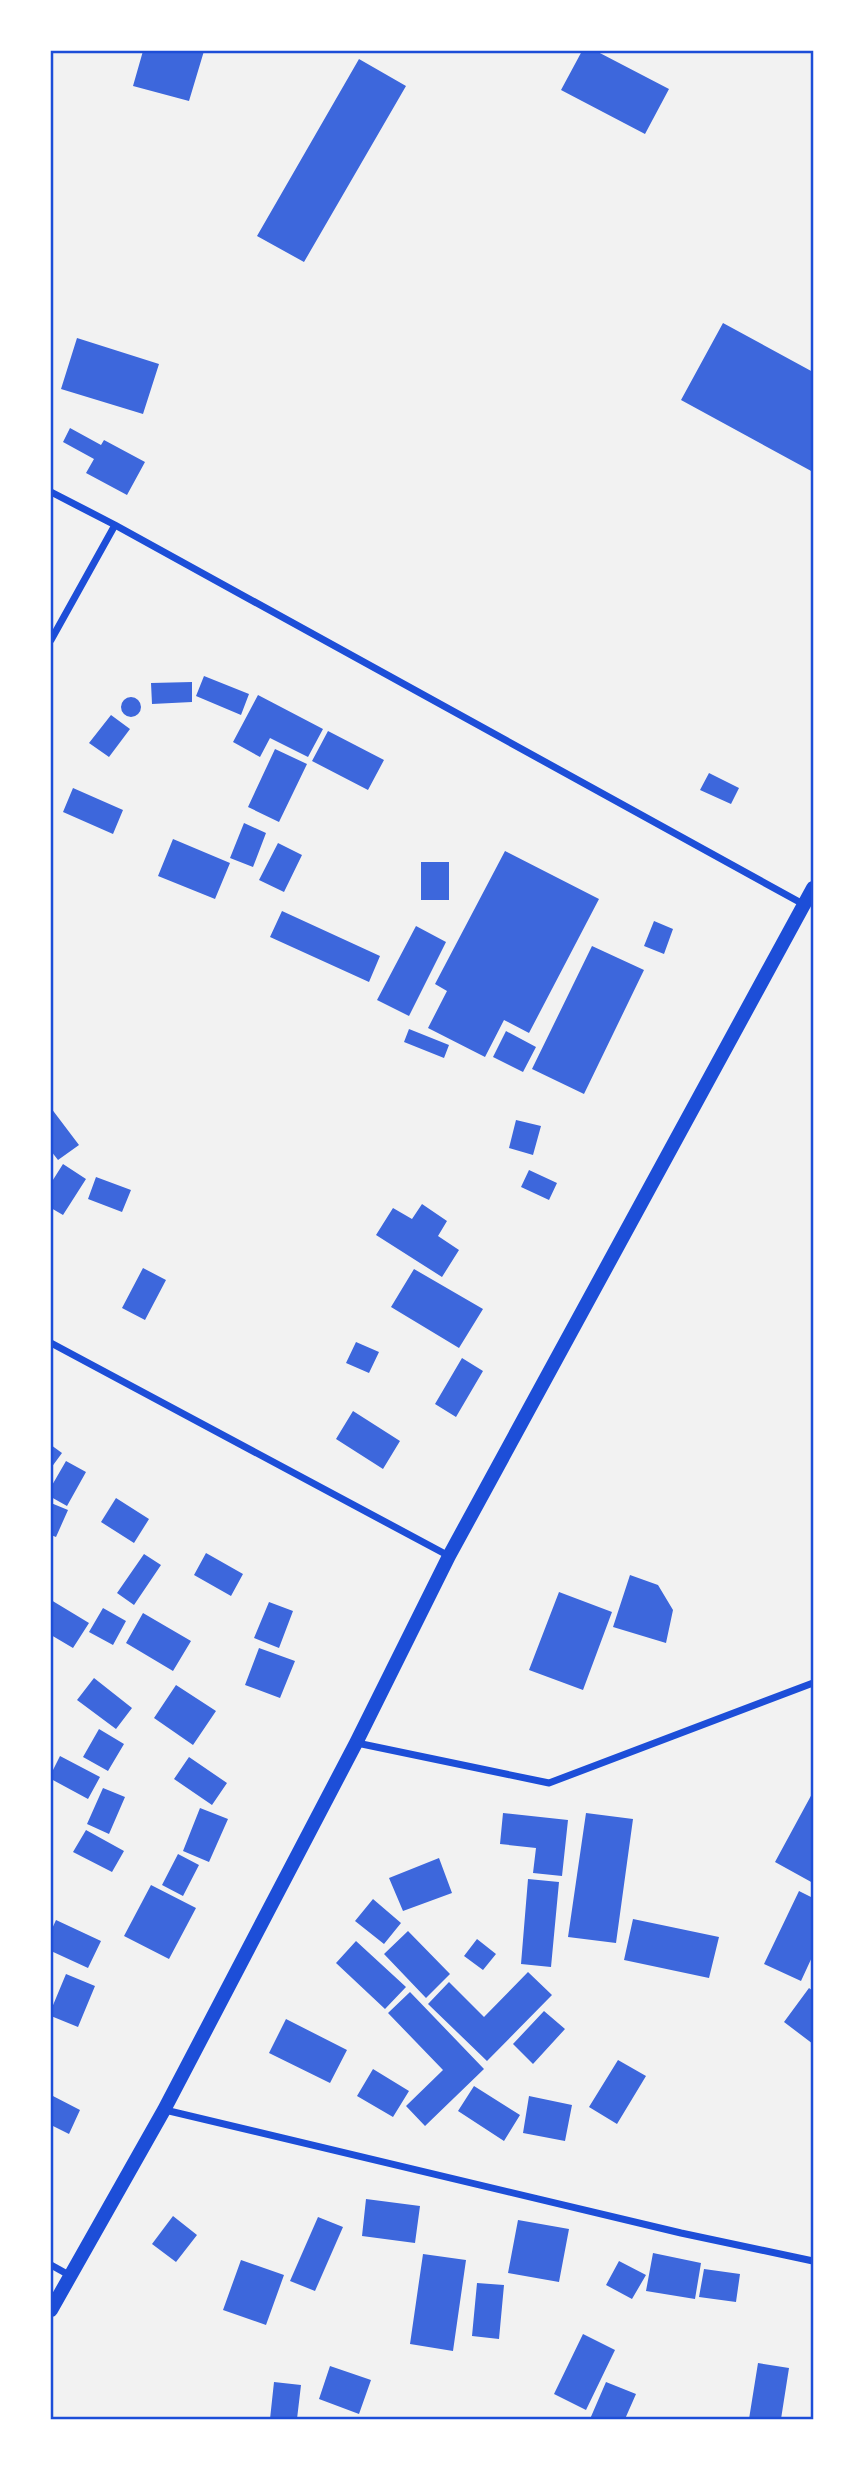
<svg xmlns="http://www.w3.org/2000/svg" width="864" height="2470" font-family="Quicksand,sans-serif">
  <rect width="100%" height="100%" fill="#f2f2f2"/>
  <path fill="#3d67dc" d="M 143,51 L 204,51 L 189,101 L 133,86 Z
    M 582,51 L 596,51 L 669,89 L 645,134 L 561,90 Z
    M 359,59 L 406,86 L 304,262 L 257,236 Z
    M 723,323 L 813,372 L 813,472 L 681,400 Z
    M 77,338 L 159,364 L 143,414 L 61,389 Z
    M 70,428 L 101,445 L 104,440 L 145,462 L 127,495 L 86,473 L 94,459 L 63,442 Z
    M 204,676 L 249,694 L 241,715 L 196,696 Z
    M 192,682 L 192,702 L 152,704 L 151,683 Z
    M 258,695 L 323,729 L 308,757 L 270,738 L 260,757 L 233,742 Z
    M121 707a10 10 0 1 1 20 0a10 10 0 1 1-20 0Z
    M 111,715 L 130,729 L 109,757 L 89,743 Z
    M 328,731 L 384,760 L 368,790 L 312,761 Z
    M 275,749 L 307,764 L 279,822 L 248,807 Z
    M 709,773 L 739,788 L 731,804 L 700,790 Z
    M 73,788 L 123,810 L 113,834 L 63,812 Z
    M 244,823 L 266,833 L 253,867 L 230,858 Z
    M 173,839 L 230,863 L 215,899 L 158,876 Z
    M 278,843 L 302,855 L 284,892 L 259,880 Z
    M 505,851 L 599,899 L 529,1033 L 504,1020 L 485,1057 L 428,1028 L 447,991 L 435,984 Z
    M 421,862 L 449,862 L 449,900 L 421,900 Z
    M 282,911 L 380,956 L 369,982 L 270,937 Z
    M 654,921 L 673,929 L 664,954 L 644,946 Z
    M 416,926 L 446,942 L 409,1016 L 377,1000 Z
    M 592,946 L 644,970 L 584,1094 L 532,1069 Z
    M 409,1029 L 449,1045 L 444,1058 L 404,1042 Z
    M 506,1031 L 536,1047 L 523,1072 L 493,1057 Z
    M 51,1108 L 79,1145 L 58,1160 L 51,1151 Z
    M 516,1120 L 541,1126 L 533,1155 L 509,1148 Z
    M 63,1164 L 86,1179 L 63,1215 L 51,1208 L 51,1183 Z
    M 529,1170 L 557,1183 L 549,1200 L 521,1187 Z
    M 96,1177 L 131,1190 L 122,1212 L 88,1199 Z
    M 422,1204 L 447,1221 L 438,1236 L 459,1250 L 442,1277 L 376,1235 L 393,1208 L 412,1219 Z
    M 143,1268 L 166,1280 L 145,1320 L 122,1308 Z
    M 414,1269 L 483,1309 L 459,1348 L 391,1307 Z
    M 356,1342 L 379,1352 L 369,1373 L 346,1363 Z
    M 462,1358 L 483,1371 L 456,1417 L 435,1404 Z
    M 353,1411 L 400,1441 L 383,1469 L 336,1439 Z
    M 51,1445 L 62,1453 L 51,1468 Z
    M 66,1461 L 86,1472 L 67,1506 L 51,1497 L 51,1487 Z
    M 116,1498 L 149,1519 L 134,1543 L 101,1522 Z
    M 51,1503 L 68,1510 L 56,1537 L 51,1535 Z
    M 206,1553 L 243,1574 L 231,1596 L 194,1575 Z
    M 144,1554 L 161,1565 L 134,1605 L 117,1593 Z
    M 630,1575 L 658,1585 L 673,1610 L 666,1643 L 613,1627 Z
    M 559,1592 L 612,1612 L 583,1690 L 529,1670 Z
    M 51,1600 L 89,1623 L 73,1648 L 51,1635 Z
    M 269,1602 L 293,1611 L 279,1648 L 254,1638 Z
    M 103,1608 L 126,1621 L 113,1645 L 89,1632 Z
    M 143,1613 L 191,1641 L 173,1671 L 126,1643 Z
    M 259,1648 L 295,1661 L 280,1698 L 245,1685 Z
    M 94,1678 L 132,1708 L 116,1729 L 77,1700 Z
    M 176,1685 L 216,1711 L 193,1745 L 154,1718 Z
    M 99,1729 L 124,1744 L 108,1771 L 83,1757 Z
    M 60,1756 L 100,1777 L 88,1799 L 51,1779 L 51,1774 Z
    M 189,1757 L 227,1783 L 212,1805 L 174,1779 Z
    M 103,1788 L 125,1797 L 109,1834 L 87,1824 Z
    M 813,1792 L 813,1883 L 775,1862 Z
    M 200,1808 L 228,1819 L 209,1862 L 183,1851 Z
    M 503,1813 L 568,1820 L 562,1876 L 533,1873 L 536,1848 L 500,1844 Z
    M 586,1813 L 633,1819 L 616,1943 L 568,1937 Z
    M 86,1830 L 124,1851 L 112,1872 L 73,1852 Z
    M 178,1854 L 199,1865 L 183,1896 L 162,1885 Z
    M 439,1858 L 452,1893 L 403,1911 L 389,1878 Z
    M 528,1879 L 559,1882 L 551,1967 L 521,1964 Z
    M 151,1885 L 196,1908 L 169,1959 L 124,1936 Z
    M 799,1891 L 813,1898 L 813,1955 L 801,1981 L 764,1964 Z
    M 373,1899 L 401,1923 L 384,1944 L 355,1921 Z
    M 633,1919 L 719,1937 L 709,1978 L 624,1960 Z
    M 56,1920 L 101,1941 L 88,1968 L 51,1951 L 51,1931 Z
    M 408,1931 L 450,1974 L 426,1998 L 384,1954 Z
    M 477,1939 L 496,1954 L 483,1970 L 464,1956 Z
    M 356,1941 L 406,1987 L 385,2009 L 336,1963 Z
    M 528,1972 L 552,1995 L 487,2061 L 428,2004 L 449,1982 L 484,2017 Z
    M 66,1974 L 95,1986 L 78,2027 L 51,2016 L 51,2010 Z
    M 809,1988 L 813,1991 L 813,2044 L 784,2022 Z
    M 410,1992 L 484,2069 L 425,2126 L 406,2106 L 443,2070 L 388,2013 Z
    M 544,2011 L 565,2029 L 533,2064 L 513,2044 Z
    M 286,2019 L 347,2050 L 330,2083 L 269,2053 Z
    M 618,2060 L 646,2076 L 617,2124 L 589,2107 Z
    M 373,2069 L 409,2091 L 393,2117 L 357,2096 Z
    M 474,2086 L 520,2115 L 504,2141 L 458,2111 Z
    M 51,2095 L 80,2110 L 69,2134 L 53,2126 L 51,2131 Z
    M 529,2096 L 572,2105 L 565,2141 L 523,2133 Z
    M 366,2199 L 420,2206 L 415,2243 L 362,2236 Z
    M 173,2216 L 197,2235 L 176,2262 L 152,2244 Z
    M 318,2217 L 343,2227 L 315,2291 L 290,2281 Z
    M 518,2220 L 569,2229 L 559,2282 L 508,2273 Z
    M 653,2253 L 701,2263 L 695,2299 L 646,2291 Z
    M 423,2254 L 466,2260 L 453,2351 L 410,2344 Z
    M 241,2260 L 284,2275 L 266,2325 L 223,2310 Z
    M 619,2261 L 646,2275 L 632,2299 L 606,2285 Z
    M 704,2269 L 740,2274 L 736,2302 L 699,2297 Z
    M 477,2283 L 504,2285 L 499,2339 L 472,2336 Z
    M 583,2334 L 615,2350 L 586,2410 L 554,2394 Z
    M 758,2363 L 789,2368 L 781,2419 L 749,2419 Z
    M 330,2366 L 371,2380 L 359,2414 L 319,2399 Z
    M 274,2382 L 301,2385 L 297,2419 L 270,2419 Z
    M 606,2382 L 636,2394 L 625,2419 L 590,2419 Z"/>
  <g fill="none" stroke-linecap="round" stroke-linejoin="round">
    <path stroke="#1d4ed8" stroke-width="7" d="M 51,492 L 115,525 L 803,904
      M 51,640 L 115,525
      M 51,1343 L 449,1556
      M 357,1743 L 549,1783 L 813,1683
      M 165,2110 L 681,2233 L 813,2261
      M 51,2265 L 69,2275"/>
    <path stroke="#1d4ed8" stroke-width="14" d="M 51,2310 L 164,2110 L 356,1743 L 449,1556 L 813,888"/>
  </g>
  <rect width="864" height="2470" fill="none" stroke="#ffffff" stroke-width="105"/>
  <rect x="52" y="52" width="760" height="2366" fill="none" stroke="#1d4ed8" stroke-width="2.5"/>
</svg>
